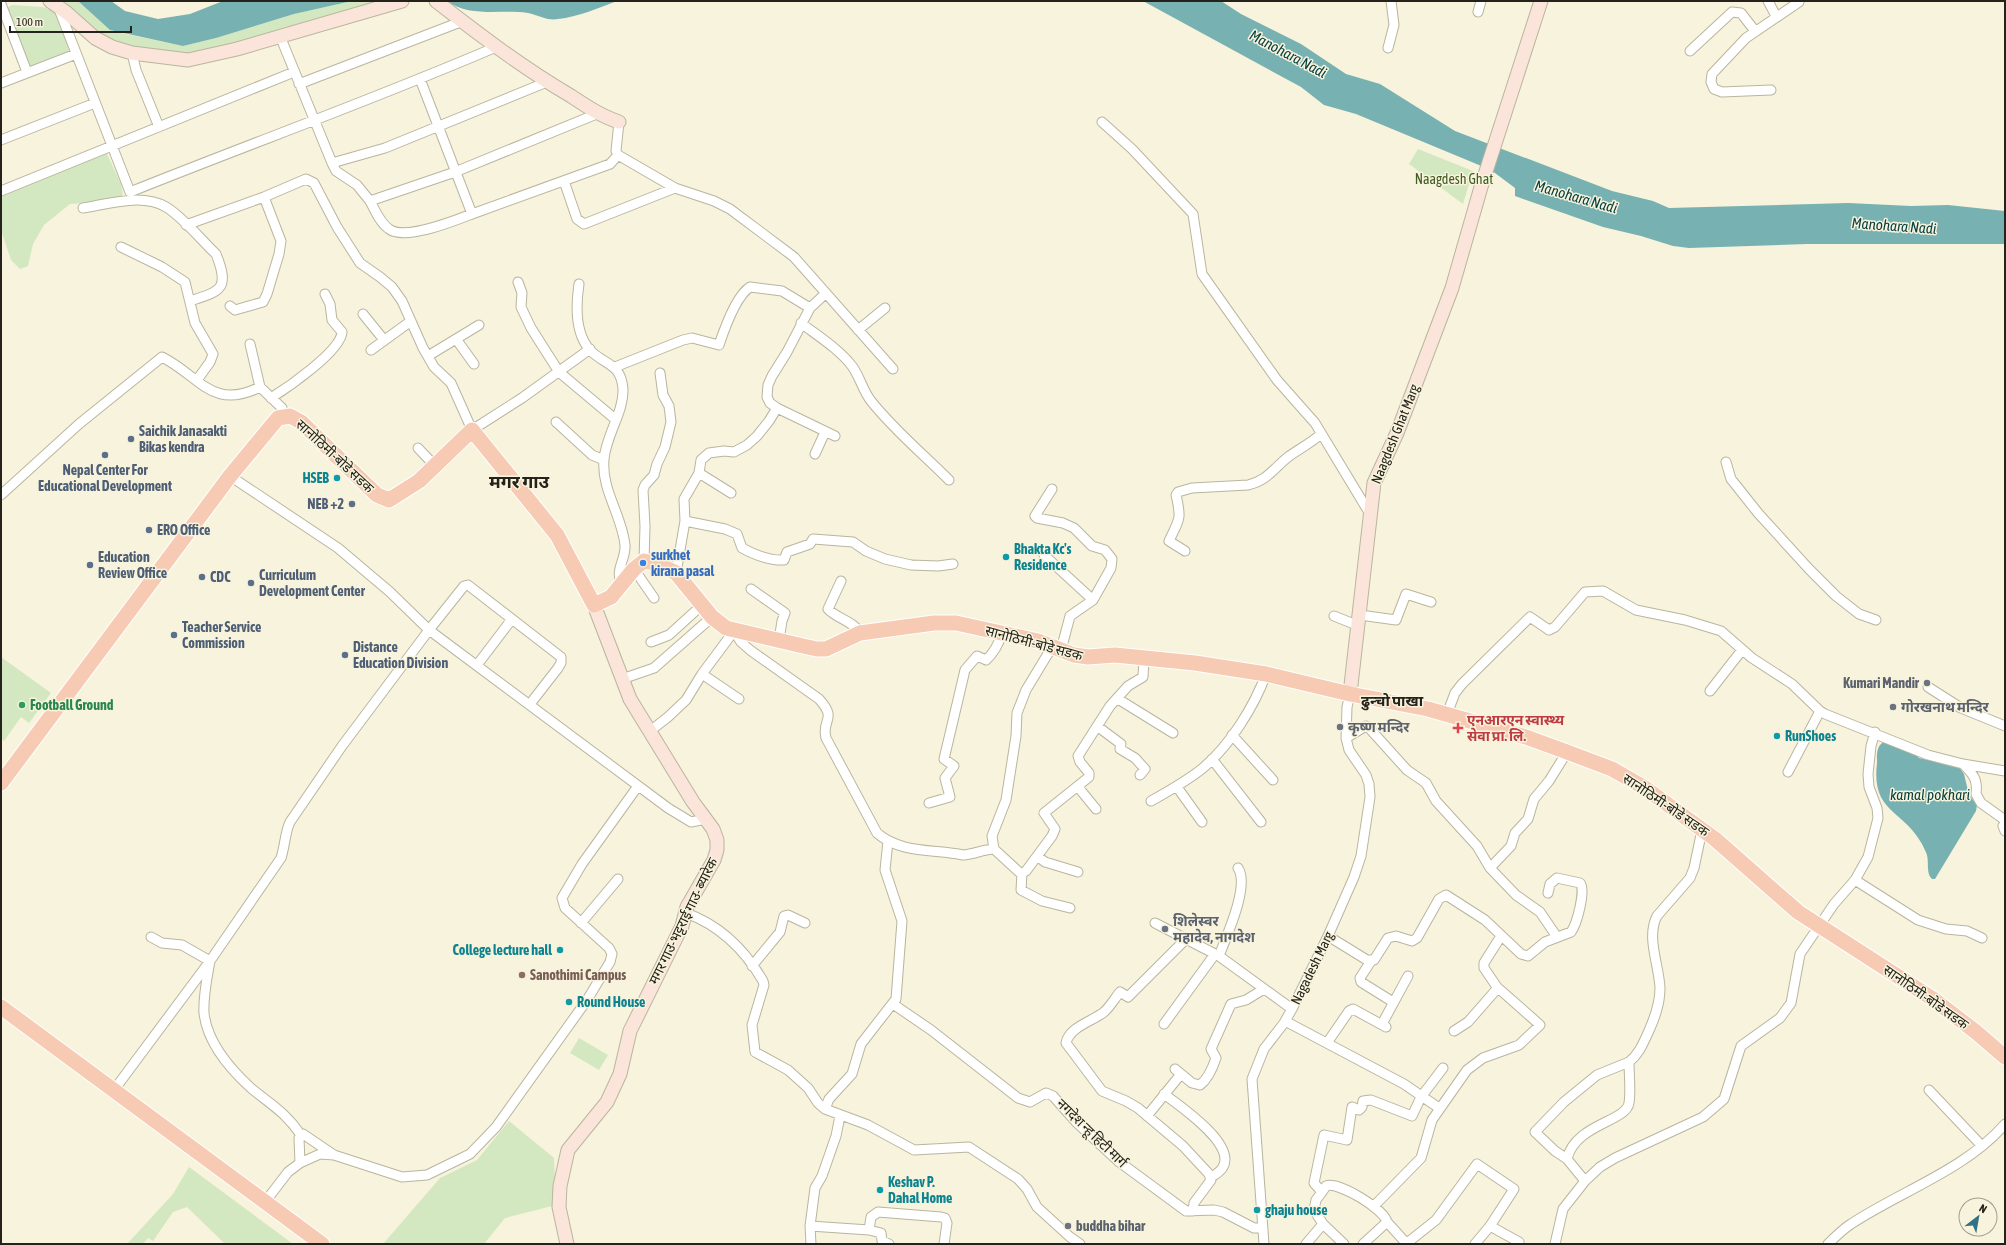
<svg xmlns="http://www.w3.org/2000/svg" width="2006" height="1245" font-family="'Asap Condensed','Noto Sans Devanagari',sans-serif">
  <rect width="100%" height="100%" fill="#f7f3dc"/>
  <path fill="#d3e8c1" d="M 61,1 L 78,1 L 110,30 L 116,32 L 183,46 L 216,38 L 294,14 L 352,1 L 385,1 L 332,17 L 295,25 L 257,38 L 216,50 L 174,56 L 112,42 L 90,28 Z
    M 12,5 L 43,7 L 55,12 L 66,35 L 69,52 L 29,68 L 5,9 Z
    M 1418,149 L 1473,171 L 1463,204 L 1409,164 Z
    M 104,152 L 107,154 L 121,184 L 123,194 L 118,200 L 70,204 L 44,225 L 33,244 L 28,266 L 20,269 L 11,260 L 1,230 L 1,196 Z
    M 1,657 L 51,693 L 29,723 L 21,717 L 4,741 L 1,738 Z
    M 579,1038 L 608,1055 L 599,1070 L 570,1053 Z
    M 509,1121 L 554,1158 L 556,1205 L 505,1218 L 484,1244 L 383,1244 L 440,1178 L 477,1160 Z
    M 189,1167 L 293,1244 L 225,1244 L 187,1207 L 173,1212 L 153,1241 L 148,1238 L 143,1244 L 125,1244 L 128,1243 L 173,1194 Z"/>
  <path fill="#77b1b1" d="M 78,1 L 111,1 L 125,11 L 158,19 L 190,14 L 223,1 L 352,1 L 294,14 L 216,38 L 183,46 L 110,30 Z
    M 447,1 L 617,1 C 598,8 578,17 558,19 C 547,21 538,15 528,13 C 501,9 470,18 447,1 Z
    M 1143,1 L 1221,1 L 1241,14 L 1301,44 L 1346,74 L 1380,84 L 1455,131 L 1612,191 L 1653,201 L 1669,208 L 1848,203 L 1911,206 L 1948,205 L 2005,211 L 2005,244 L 1807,244 L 1689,248 L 1673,246 L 1641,236 L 1603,227 L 1515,196 L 1515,188 L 1491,170 L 1356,114 L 1324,105 L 1301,87 Z
    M 1882,743 L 1888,743 L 1913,751 L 1919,758 L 1959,767 L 1964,774 L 1969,795 L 1977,805 L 1976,811 L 1935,879 L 1932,879 C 1926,874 1929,863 1927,855 C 1926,852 1924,848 1922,844 C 1903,809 1871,813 1877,763 C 1877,756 1876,748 1882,743 Z"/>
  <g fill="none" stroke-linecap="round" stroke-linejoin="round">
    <g stroke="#b9b59f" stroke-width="11">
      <path id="street" d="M 1768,1 L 1776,16
        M 1,4 L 27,72
        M 59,9 L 130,192 C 252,143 375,99 496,47
        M 1478,12 L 1481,1
        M 280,36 L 332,163 L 336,171 L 357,185 L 370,201 L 455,172 L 599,113
        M 1388,48 L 1394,25 L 1391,1
        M 1690,51 L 1732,12 L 1741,13 L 1755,31
        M 132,53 L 136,70 L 159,127
        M 420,79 L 472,214 L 610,164 L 618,155
        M 1,83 L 76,54
        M 299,84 L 463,21
        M 1771,90 L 1722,92 L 1714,89 L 1711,82 L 1712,74 L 1746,38 L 1799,2
        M 619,122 L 616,151 L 618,155 L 675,188 L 714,201 L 730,209 L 794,257 L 893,369
        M 1102,122 L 1132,149 L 1193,214 L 1202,274 L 1277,380 L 1315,423 L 1370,514
        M 1,140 L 95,103
        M 332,163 L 385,148 L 547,82
        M 564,181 L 577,219 L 584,224 L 675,188
        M 1,191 L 294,72
        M 370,201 C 375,210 380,223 389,229 C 405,241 454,221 472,214
        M 83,208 C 108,204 142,193 166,207 C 183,217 201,240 216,254 C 230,289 221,291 190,301
        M 186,225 L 264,197 L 306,179 L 314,183 L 337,227 L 360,263 L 380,277 L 392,287 L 402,301 L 423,348 L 434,367 L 451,383 L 472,430 L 522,398 L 590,349
        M 121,247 L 162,267 L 185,282 L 195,323 L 213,354 L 210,362 L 197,380
        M 518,282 L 522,293 L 521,307 L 531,328 L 559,372 L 615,419
        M 579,284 C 576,304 575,332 589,349 C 603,365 621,362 623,389 C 624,412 606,435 604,459 C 601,490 622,515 625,545 C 626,560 614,570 622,585
        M 230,306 L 235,310 L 263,302 L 267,294 L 279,254 L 281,241 L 264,197
        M 363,314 L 384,340
        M 801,323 C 818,336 839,349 852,366 C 860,377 863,391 871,401 C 894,430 923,454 949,480
        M 858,330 L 885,308
        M 456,339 L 474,364
        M 250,344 L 260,387
        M 371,350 L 411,321
        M 428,356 L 479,325
        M 615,367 L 683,340 L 692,338 L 719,345 C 724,330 736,296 750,287 L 782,291 L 810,308
        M 271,398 C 287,388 341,351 342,332 L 332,320 L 330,304 L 325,294
        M 777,408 L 835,436
        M 556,422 L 592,455 L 604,460
        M 418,448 L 435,466
        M 815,454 L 825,432
        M 1726,462 L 1731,479 L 1758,513 L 1809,569 L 1836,596 L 1859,614 L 1876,620
        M 699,473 L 731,493
        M 1052,489 L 1035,516 L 1037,518 L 1063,523 L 1074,528 L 1092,546 L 1105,550 L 1112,559 L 1111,568 L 1093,600
        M 1,495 L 79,424 L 162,357 C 200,376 212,411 260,387 L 282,408 L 284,416
        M 685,521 L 725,529 L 737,534 L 742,548 C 755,555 769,561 784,560 L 787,552 L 810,544 L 813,539 L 853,542 L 866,551 L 885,559 L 911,565 L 938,566 L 953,564
        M 1185,551 L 1169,541 C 1179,519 1182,521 1176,495 L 1178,492 L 1192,488 L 1248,485 C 1268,480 1273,469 1288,457 C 1299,449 1311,443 1321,434
        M 1044,555 L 1093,600 L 1070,616 L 1061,650
        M 644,561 L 645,526 L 643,490 L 645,485 L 654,475 L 657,464 L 665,447 L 671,422 L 669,406 L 663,395 L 660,373
        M 634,569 L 654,598
        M 676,573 L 685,521 L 684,499 L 699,473 L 701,460 L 709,453 L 724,451 L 734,452 L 747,445 L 757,436 L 769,421 L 777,408 L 770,403 L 767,397 L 768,385 L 772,376 L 787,352 L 810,308 L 825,294
        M 841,581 L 828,609 C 837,619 854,621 860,633
        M 751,589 L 785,613 L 782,621 L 779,640
        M 1360,615 L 1396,620 L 1406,594 L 1431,602
        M 1334,616 L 1359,626
        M 651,642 L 669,635 L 702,605
        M 477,665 L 512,619
        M 702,674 L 739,699
        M 622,679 L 654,668 L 712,617
        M 1928,687 L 1961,708 L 2005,726
        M 1710,691 L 1742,650
        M 1118,699 L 1173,733
        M 530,704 L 558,668 L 561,663 L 561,657 L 468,585 L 464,586 L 429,630 L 668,808 L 691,822 L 706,819
        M 1447,714 L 1455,693 L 1462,684 L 1530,617 L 1549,630 L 1555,627 L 1585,592 L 1603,591 L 1636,610 L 1685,620 L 1721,631 L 1752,658 L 1792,684 L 1820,711 L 1825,714 L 1928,755 L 1963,764 L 2005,771
        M 1097,726 L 1121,744 L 1120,749 L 1135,758 L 1145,769 L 1140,775
        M 650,731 L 668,717 L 686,700 L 702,674 L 734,631 L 741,642 L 750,650 L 819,699 C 838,720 821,719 826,738 L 877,833 C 901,854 935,849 963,855 C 975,854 981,850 994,849 L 992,836 L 1006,800 L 1016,736 L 1017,713 L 1026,690 L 1052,647
        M 1232,735 L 1273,780
        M 1346,738 L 1366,726 L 1370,729 L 1407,770 L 1426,783 L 1436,801 L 1477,846 L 1490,868 L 1516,895 L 1540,912 L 1557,937
        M 1212,759 L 1261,822
        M 1963,764 C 1973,774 1978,779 1976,794 L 1981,803 L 2005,820
        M 1788,772 L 1820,711
        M 1078,787 L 1096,809
        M 1177,787 L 1202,822
        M 1151,801 C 1169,791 1187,781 1203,768 C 1230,745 1254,707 1266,674
        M 929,803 L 950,797 L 945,778 L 954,766 L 944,759 L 965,670 L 977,656 L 986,660 C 994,653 999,643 1002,633
        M 2005,824 L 2003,826 L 2005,831
        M 994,849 L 1019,872 L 1022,873 L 1026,871 L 1052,836 L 1055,829 L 1044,813 L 1089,777 L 1089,773 L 1080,762 L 1078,756 L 1110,706 L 1128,686 L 1143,677 L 1144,658
        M 1037,856 L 1045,862 L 1078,872
        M 1490,868 L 1511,846 L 1515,833 L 1528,819 L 1534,799 L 1549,781 L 1567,752
        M 1022,873 L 1021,890 L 1042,901 L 1070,908
        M 1855,880 L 1918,920 L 1946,929 L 1967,931 L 1982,938
        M 686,913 C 719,925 745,950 763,981 L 764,985 L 752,1025 L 755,1052 L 788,1070 L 808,1088 L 818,1103 L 825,1109 L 868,1125 L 914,1150 L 969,1147 L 1018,1179 L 1027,1189 L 1037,1207 L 1070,1237 L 1080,1244
        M 581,923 L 618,879
        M 1155,923 L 1219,956 L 1292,1009
        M 1328,936 L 1367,960 L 1374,960 L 1388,938 L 1396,936 L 1412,941 L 1417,938 L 1439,899 L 1446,895 L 1485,920 L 1521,954 L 1528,956 L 1545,942 L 1571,932 C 1577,924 1586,890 1580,883 L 1557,878 L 1550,884 L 1548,893
        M 151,937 L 162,943 L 182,945 L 210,961 C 207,978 203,996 204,1013 C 207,1042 231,1070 252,1089 C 272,1105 286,1113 301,1135 L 303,1134 L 334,1155
        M 1186,939 L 1128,997 L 1120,992 C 1115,998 1110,1007 1104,1012 C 1093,1021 1069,1027 1066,1043 L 1102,1091 L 1126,1101 L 1138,1108 L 1183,1146 L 1209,1174 L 1211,1180 L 1194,1203 L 1193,1211
        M 1219,956 C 1226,937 1250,886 1238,868
        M 1371,961 L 1360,978 L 1361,982 L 1393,1002
        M 752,966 L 780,932 L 784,916 L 788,915 L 805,923
        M 893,1004 L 931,1030 L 1018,1098 L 1030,1102 L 1046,1093 L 1053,1096 L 1077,1123 L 1118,1161 L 1186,1211 L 1214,1210 L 1223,1212 L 1254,1228 L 1262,1228
        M 1285,1021 L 1404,1084 L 1439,1108
        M 1164,1024 L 1215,954
        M 1382,1024 L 1408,976
        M 1454,1031 L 1468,1022 L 1496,990 L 1497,987 L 1484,968 L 1484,963 L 1501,936
        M 1327,1043 L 1349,1011 L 1353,1009 L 1386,1027
        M 1175,1069 L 1192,1083 L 1200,1085 C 1208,1079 1213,1067 1216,1058 L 1211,1049 L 1231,1004 L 1246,1000 L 1264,989
        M 114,1090 L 210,961 L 281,858 C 285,846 285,832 290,822 L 342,746 L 429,630 L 390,592 L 338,548 L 230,476
        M 1929,1090 L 1982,1146
        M 1164,1094 C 1180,1106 1236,1144 1223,1167 C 1220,1172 1215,1175 1211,1177
        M 825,1109 L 829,1099 L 852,1074 L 861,1044 L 896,999 L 902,921 L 885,870 L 888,841
        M 1147,1116 L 1181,1074
        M 1567,1159 L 1555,1151 L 1535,1132 L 1564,1102 L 1597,1075 L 1629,1062
        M 300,1163 L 299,1138 L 301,1135
        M 1585,1181 L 1567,1159 C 1575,1124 1626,1122 1629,1103 C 1631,1090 1629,1075 1629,1062 C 1638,1055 1642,1046 1647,1035 C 1654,1020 1660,1005 1660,988 C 1659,965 1646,937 1657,916 L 1690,878 L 1694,868 L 1702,830
        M 1322,1192 L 1326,1186 C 1338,1181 1384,1209 1387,1222
        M 265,1202 L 288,1172 L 300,1163 L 320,1154 L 334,1155 L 402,1177 L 427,1175 L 470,1154 L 496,1127 L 587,1000 L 610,962 L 612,954 L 609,948 L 565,908 L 562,898 L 582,864 L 638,786
        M 1374,1206 L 1421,1158 L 1432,1120 L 1467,1070 L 1483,1058 L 1519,1045 L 1540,1025 L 1497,987
        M 810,1226 L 869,1230 L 881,1233 L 882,1241 L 889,1244
        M 1490,1226 L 1519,1242 L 1518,1244
        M 869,1230 L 871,1217 L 878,1212 L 941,1217 L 945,1218 L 947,1223 L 944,1244
        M 1407,1243 L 1436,1220 L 1477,1164 L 1514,1189 L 1490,1226 L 1475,1244
        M 811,1244 L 810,1226 L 815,1188 L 822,1176 L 836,1136 L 840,1116
        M 1264,1244 L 1252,1079 L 1264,1049 L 1284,1023 L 1292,1009 L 1328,936 L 1354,877 L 1361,856 L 1370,797 L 1369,784 L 1366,775 L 1349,750 L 1346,738 L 1347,707 L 1350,694
        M 1306,1244 L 1323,1224
        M 1344,1244 L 1323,1224 L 1314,1210 L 1316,1200 L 1322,1192 L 1314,1183 L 1324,1135 L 1347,1140 L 1352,1107 L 1359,1110 L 1362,1107 L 1363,1101 L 1371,1100 L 1412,1116 L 1421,1097 L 1443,1068
        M 1363,1244 L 1387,1222 L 1407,1244
        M 1555,1244 L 1563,1209 L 1585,1181 L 1600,1167 L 1615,1158 L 1703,1117 L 1724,1099 L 1741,1046 L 1780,1018 L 1791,1003 L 1800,954 L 1834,904 L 1855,880 L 1868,857 L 1878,818 L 1877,808 L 1869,787 L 1868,774 L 1871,746 L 1875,732
        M 1828,1244 C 1835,1237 1843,1229 1851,1224 C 1901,1191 1965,1170 2005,1124"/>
    </g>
    <g stroke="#b9b59f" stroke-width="15">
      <path id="secondary" d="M 50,1 L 67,13 L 95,38 L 112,47 L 132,53 L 188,60 L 237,49 L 402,1
        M 436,1 C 480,35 523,68 571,96 C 586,106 601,116 619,122
        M 1350,694 L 1374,483 L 1397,433 L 1452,288 L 1481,187 L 1541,1
        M 567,1244 L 559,1207 L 560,1186 L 568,1150 L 607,1102 L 620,1074 L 630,1031 L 682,926 L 687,907 L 714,860 L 717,850 L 717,840 L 713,829 L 693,802 L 630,699 L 594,605"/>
    </g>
    <g stroke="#fff" stroke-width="17">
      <path id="primary" d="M 1,783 L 230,476 L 278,418 L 290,416 L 301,422 L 377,495 L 389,500 L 419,481 L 472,430 L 557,535 L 594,605 L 611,597 L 634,569 L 644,561 L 658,564 L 676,573 L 712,617 L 726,628 L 803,646 L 817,649 L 826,649 L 860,633 L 934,623 L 956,623 L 1038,641 L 1074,655 L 1088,657 L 1115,655 L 1195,663 L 1266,674 L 1350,694 L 1428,709 L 1526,737 L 1567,752 L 1612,769 L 1645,788 L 1715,839 L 1798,912 L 1933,999 L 1976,1032 L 2005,1057
        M 1,1007 L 322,1244"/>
    </g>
    <use href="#street" stroke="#fff" stroke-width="9"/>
    <use href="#secondary" stroke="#fbe4da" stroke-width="13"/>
    <use href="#primary" stroke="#f7cab4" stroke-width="15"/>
  </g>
  <g fill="#5c6f8a" stroke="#f7f3dc" stroke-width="1.5">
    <circle cx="131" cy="439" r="4"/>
    <circle cx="105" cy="455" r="4"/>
    <circle cx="352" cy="504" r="4"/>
    <circle cx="149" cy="530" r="4"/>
    <circle cx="90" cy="565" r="4"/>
    <circle cx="202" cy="577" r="4"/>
    <circle cx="251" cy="583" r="4"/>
    <circle cx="174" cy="635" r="4"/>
    <circle cx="345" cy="655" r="4"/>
  </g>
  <g fill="#0f9aa8" stroke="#f7f3dc" stroke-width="1.5">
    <circle cx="337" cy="478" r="4"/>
    <circle cx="1006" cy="557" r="4"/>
    <circle cx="1777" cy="736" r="4"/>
    <circle cx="560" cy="950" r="4"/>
    <circle cx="569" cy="1002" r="4"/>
    <circle cx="880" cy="1190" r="4"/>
    <circle cx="1257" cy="1210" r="4"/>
  </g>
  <circle fill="#3f7fe0" stroke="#f7f3dc" stroke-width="1.5" cx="643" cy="563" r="4"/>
  <g fill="#6b7280" stroke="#f7f3dc" stroke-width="1.5">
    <circle cx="1927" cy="683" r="4"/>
    <circle cx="1893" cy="707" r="4"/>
    <circle cx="1340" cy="727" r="4"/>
    <circle cx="1165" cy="929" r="4"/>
    <circle cx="1068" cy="1226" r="4"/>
  </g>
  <circle fill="#2e9e5b" stroke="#f7f3dc" stroke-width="1.5" cx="22" cy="705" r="4"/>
  <path fill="#e0444e" stroke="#f7f3dc" stroke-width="1.5" d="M1456 722h4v4h4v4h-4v4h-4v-4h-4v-4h4z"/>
  <circle fill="#8d6e63" stroke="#f7f3dc" stroke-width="1.5" cx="522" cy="975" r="4"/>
  <g text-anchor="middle" stroke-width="3" stroke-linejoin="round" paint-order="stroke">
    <g font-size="14" fill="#425d23" stroke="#f7f3dc">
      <text x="1454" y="184">Naagdesh Ghat</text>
    </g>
    <g font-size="14" font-weight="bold" fill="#4e5e75" stroke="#f7f3dc" text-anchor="start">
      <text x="139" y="436">Saichik Janasakti<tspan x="139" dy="16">Bikas kendra</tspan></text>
      <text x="105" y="475" text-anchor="middle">Nepal Center For<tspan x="105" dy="16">Educational Development</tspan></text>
      <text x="344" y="509" text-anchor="end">NEB +2</text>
      <text x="157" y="535">ERO Office</text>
      <text x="98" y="562">Education<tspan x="98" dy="16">Review Office</tspan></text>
      <text x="259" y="580">Curriculum<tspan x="259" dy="16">Development Center</tspan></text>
      <text x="210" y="582">CDC</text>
      <text x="182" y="632">Teacher Service<tspan x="182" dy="16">Commission</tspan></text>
      <text x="353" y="652">Distance<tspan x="353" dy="16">Education Division</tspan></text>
    </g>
    <g font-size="14" fill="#24221a" stroke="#f7f3dc">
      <text transform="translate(1395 434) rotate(-68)" y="5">Naagdesh Ghat Marg</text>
      <text transform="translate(335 456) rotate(43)" y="5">सानोठिमी-बोडे सडक</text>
      <text transform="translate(1034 643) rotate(15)" y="5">सानोठिमी-बोडे सडक</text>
      <text transform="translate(1666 805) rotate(34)" y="5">सानोठिमी-बोडे सडक</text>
      <text transform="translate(683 921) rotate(-64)" y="5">मगर गाउ-भट्टराई गाउ- ब्यारेक</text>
      <text transform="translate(1312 968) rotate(-64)" y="5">Nagadesh Marg</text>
      <text transform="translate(1926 997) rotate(35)" y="5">सानोठिमी-बोडे सडक</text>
      <text transform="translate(1092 1133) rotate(44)" y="5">नगदेश न्हू हिटी मार्ग</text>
    </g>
    <g font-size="14" font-weight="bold" fill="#0d838f" stroke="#f7f3dc" text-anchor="start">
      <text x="329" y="483" text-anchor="end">HSEB</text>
      <text x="1014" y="554">Bhakta Kc's<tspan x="1014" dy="16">Residence</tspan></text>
      <text x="1785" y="741">RunShoes</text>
      <text x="552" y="955" text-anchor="end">College lecture hall</text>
      <text x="577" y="1007">Round House</text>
      <text x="888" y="1187">Keshav P.<tspan x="888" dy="16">Dahal Home</tspan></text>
      <text x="1265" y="1215">ghaju house</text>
    </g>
    <g font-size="14" font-weight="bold" fill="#366cbe" stroke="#f7f3dc" text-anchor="start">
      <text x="651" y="560">surkhet<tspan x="651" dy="16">kirana pasal</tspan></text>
    </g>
    <g font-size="14" font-weight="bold" fill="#5b616d" stroke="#f7f3dc" text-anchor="start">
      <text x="1919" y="688" text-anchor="end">Kumari Mandir</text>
      <text x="1901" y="712">गोरखनाथ मन्दिर</text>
      <text x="1348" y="732">कृष्ण मन्दिर</text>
      <text x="1173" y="926">शिलेस्वर<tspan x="1173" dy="16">महादेव, नागदेश</tspan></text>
      <text x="1076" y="1231">buddha bihar</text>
    </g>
    <g font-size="14" font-weight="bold" fill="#27864d" stroke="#f7f3dc" text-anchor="start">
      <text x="30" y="710">Football Ground</text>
    </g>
    <g font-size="14" font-weight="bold" fill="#be3a42" stroke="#f7f3dc" text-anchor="start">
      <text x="1467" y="725">एनआरएन स्वास्थ्य<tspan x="1467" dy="16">सेवा प्रा. लि.</tspan></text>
    </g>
    <g font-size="14" font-weight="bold" fill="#785e54" stroke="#f7f3dc" text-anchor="start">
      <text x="530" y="980">Sanothimi Campus</text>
    </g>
    <g font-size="15" font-style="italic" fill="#084042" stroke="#f7f3dc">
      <text transform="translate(1288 54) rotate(28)" y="5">Manohara Nadi</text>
      <text transform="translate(1576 197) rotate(16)" y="5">Manohara Nadi</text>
      <text transform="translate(1894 226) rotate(4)" y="5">Manohara Nadi</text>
      <text x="1930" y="800">kamal pokhari</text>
    </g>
    <g font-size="15" font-weight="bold" fill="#24221a" stroke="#f7f3dc">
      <text x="1392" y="706">ढुन्चो पाखा</text>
    </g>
    <g font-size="18" font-weight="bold" fill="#24221a" stroke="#f7f3dc">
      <text x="519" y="488">मगर गाउ</text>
    </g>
  </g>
  <rect width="2006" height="1245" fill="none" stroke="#24221a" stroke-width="4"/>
  <g transform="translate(1978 1217) rotate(31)"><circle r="19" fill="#f7f3dc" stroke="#a39f8e"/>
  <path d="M0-3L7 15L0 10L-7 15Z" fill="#327286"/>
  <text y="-6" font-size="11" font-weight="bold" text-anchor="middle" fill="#24221a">N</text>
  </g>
  <path d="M10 26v6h121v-6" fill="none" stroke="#24221a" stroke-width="2"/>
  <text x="16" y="26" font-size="12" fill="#24221a" stroke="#f7f3dc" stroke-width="3" paint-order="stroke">100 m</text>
</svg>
